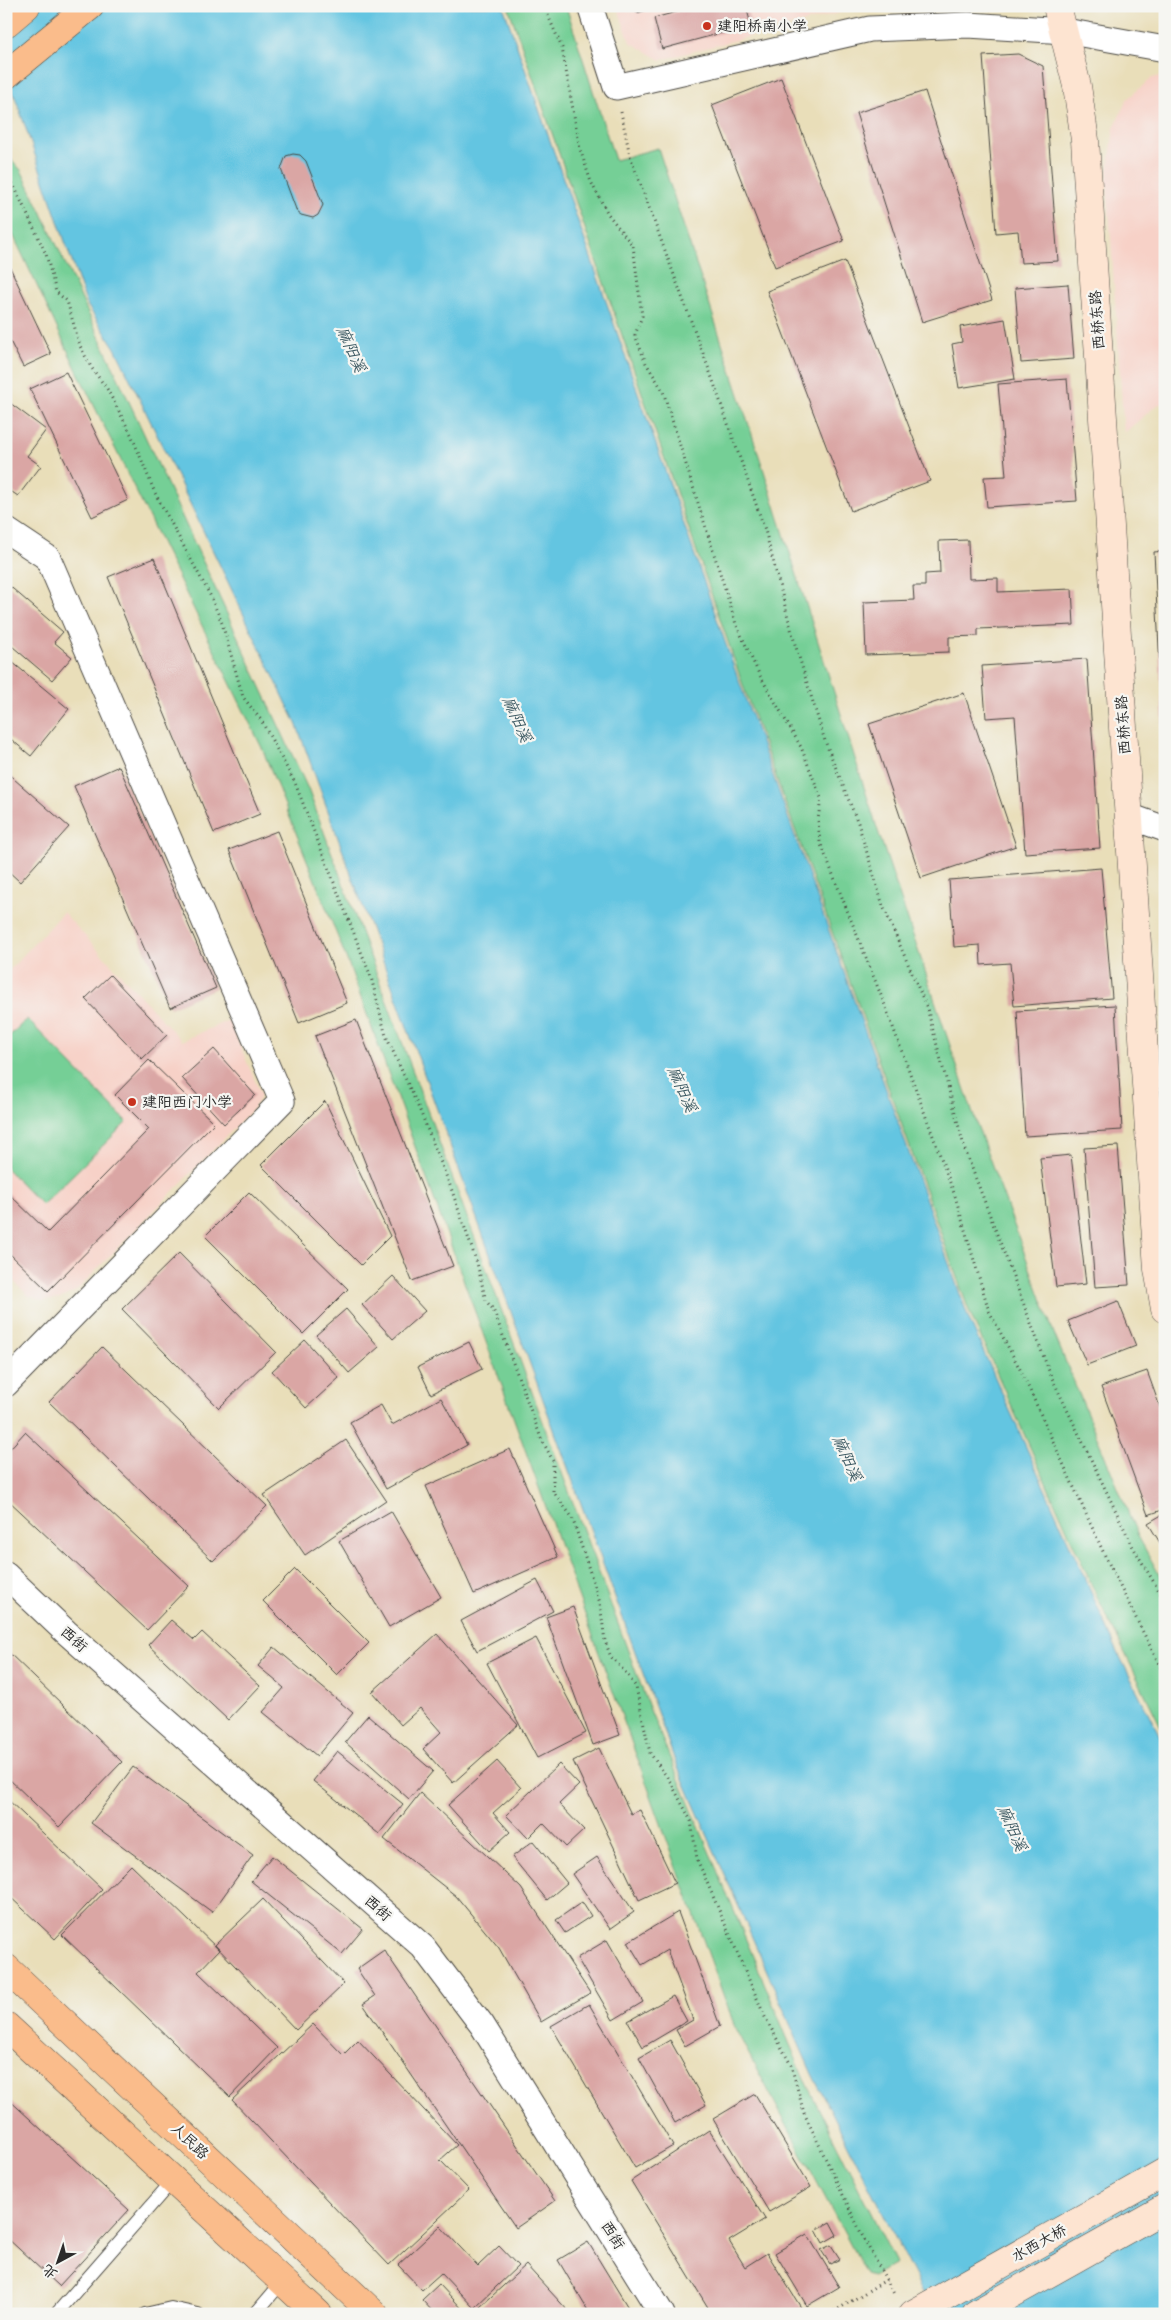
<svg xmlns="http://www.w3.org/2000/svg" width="1171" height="2320" font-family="Kalam,'LXGW WenKai TC',sans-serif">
  <rect width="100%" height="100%" fill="#f6f6f2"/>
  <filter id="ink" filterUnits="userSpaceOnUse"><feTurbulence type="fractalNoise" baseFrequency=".02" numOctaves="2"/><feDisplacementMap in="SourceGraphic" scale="10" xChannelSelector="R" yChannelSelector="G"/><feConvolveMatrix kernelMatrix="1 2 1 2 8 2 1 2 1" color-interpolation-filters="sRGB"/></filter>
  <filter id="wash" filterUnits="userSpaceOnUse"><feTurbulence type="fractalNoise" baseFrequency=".0096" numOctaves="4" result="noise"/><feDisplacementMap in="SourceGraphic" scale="20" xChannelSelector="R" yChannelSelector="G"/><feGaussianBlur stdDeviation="1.12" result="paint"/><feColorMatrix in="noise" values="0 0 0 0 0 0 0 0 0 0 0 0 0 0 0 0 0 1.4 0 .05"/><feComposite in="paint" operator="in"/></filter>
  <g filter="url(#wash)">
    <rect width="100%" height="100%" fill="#e9deb9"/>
    <path fill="#f7d1c7" d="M 617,6 L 983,6 L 968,10 L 861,7 L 661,60 L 630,42 Z
      M 1165,75 L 1165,403 L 1157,405 L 1124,433 L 1107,180 L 1114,128 L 1127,99 L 1152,78 Z
      M 63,912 L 182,1041 L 229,1020 L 261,1095 L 254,1108 L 76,1291 L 59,1299 L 43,1301 L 29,1296 L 6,1274 L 6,974 Z"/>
    <path fill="#75cf96" stroke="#507d60" d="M 508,6 L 566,6 L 615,160 L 658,148 L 763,468 L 877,828 L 973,1114 L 1055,1336 L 1138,1536 L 1165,1585 L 1165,1735 L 1093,1588 L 969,1311 L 747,697 Z
      M 6,154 L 21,170 L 41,211 L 308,789 L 650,1710 L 806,2083 L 896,2263 L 873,2276 L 866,2274 L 736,2030 L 349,965 L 262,748 L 82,381 L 6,220 Z
      M 27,1019 L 127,1122 L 42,1205 L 6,1168 L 6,1039 Z"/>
    <path fill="#63c5e1" stroke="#477886" d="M 6,6 L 503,6 L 730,656 L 969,1319 L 1120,1657 L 1165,1746 L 1165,2314 L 934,2314 L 812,2074 L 675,1761 L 296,723 L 115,348 L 87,305 L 6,71 Z"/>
    <g id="blocks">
      <path fill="#daa6a4" d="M 635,6 L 656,6 L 656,7 L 637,13 Z
        M 699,6 L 746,6 L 751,25 L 662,49 L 654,18 Z
        M 1018,54 L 1043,66 L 1058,261 L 1021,263 L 1018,231 L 996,233 L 983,56 Z
        M 781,78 L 844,241 L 775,267 L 712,105 Z
        M 925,91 L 992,300 L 922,322 L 856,113 Z
        M 293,154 L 300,155 L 306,161 L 323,205 L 318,215 L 313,218 L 301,215 L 297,212 L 281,169 L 286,156 Z
        M 6,259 L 51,354 L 23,367 L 6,333 Z
        M 845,261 L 930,481 L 851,511 L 767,291 Z
        M 1068,284 L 1074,359 L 1021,363 L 1015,288 Z
        M 1005,319 L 1015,379 L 959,388 L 952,344 L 962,342 L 960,327 Z
        M 66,372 L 128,500 L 92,517 L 30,389 Z
        M 1067,379 L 1077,501 L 987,507 L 984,477 L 1006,476 L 998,384 Z
        M 6,400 L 46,430 L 27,456 L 41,466 L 18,496 L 6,488 Z
        M 968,540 L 969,579 L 998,578 L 998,592 L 1072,589 L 1074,625 L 978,629 L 978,636 L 949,637 L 949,652 L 866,655 L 864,602 L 914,600 L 913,586 L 925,586 L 925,574 L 940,573 L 939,541 Z
        M 1165,551 L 1165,726 L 1163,726 L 1154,552 Z
        M 154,558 L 260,814 L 214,833 L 108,577 Z
        M 6,583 L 63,632 L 54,642 L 72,657 L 52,680 L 6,641 Z
        M 6,657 L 69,709 L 31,756 L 6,735 Z
        M 1087,659 L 1100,848 L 1025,853 L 1015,716 L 986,718 L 982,666 Z
        M 964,693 L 1016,846 L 921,878 L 869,724 Z
        M 119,766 L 216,988 L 170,1008 L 74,786 Z
        M 6,772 L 69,827 L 20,882 L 6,869 Z
        M 277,831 L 347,1003 L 299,1023 L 229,850 Z
        M 1101,868 L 1112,998 L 1014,1006 L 1010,963 L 981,965 L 980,945 L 954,947 L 949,880 Z
        M 110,975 L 167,1035 L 142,1059 L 85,999 Z
        M 1115,1005 L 1122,1130 L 1025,1136 L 1017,1011 Z
        M 356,1020 L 453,1266 L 412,1281 L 315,1036 Z
        M 214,1049 L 255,1095 L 224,1124 L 182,1078 Z
        M 149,1060 L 214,1123 L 48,1291 L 6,1250 L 6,1191 L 48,1232 L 149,1129 L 115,1095 Z
        M 325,1101 L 390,1236 L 361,1265 L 261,1165 Z
        M 1118,1146 L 1129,1285 L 1095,1287 L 1084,1148 Z
        M 1071,1155 L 1086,1284 L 1056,1287 L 1040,1158 Z
        M 249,1192 L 348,1289 L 303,1334 L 205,1236 Z
        M 179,1253 L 276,1352 L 219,1408 L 122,1309 Z
        M 393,1276 L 425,1311 L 393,1339 L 362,1305 Z
        M 1118,1301 L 1136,1346 L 1087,1365 L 1068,1321 Z
        M 346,1309 L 379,1347 L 349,1373 L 316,1335 Z
        M 305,1340 L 339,1378 L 306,1408 L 272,1371 Z
        M 469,1342 L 482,1369 L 431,1394 L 418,1367 Z
        M 102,1347 L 267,1506 L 213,1561 L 49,1402 Z
        M 1147,1371 L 1165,1421 L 1165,1509 L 1148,1515 L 1101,1387 Z
        M 441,1398 L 467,1445 L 386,1489 L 350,1422 L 381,1405 L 392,1425 Z
        M 25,1432 L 189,1586 L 147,1630 L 6,1498 L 6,1453 Z
        M 346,1440 L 386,1500 L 305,1555 L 264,1495 Z
        M 510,1449 L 558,1557 L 474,1594 L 426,1486 Z
        M 391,1511 L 441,1597 L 389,1627 L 339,1541 Z
        M 1165,1513 L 1165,1551 L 1148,1523 Z
        M 295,1569 L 369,1643 L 337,1675 L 263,1601 Z
        M 537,1580 L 553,1611 L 477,1651 L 461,1621 Z
        M 573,1607 L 620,1735 L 593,1745 L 546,1617 Z
        M 171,1620 L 194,1640 L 202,1632 L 260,1686 L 228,1720 L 148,1645 Z
        M 437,1634 L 518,1725 L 453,1783 L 423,1749 L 441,1732 L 420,1708 L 401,1725 L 372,1692 Z
        M 536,1638 L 586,1733 L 537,1758 L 487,1663 Z
        M 274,1647 L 353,1713 L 317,1756 L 263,1712 L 284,1688 L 258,1666 Z
        M 6,1650 L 122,1762 L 59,1827 L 6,1776 Z
        M 368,1715 L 433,1771 L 409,1799 L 345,1742 Z
        M 599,1748 L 631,1814 L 640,1810 L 675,1883 L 639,1900 L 573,1761 Z
        M 337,1751 L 403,1804 L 379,1834 L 313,1781 Z
        M 497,1761 L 521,1788 L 493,1813 L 510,1832 L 489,1851 L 448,1805 Z
        M 559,1764 L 579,1785 L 559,1804 L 584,1830 L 566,1847 L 543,1823 L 528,1838 L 506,1815 Z
        M 133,1767 L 253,1855 L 212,1912 L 91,1823 Z
        M 420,1793 L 521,1888 L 590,1993 L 541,2022 L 499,1948 L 456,1896 L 384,1839 Z
        M 6,1798 L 102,1889 L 55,1939 L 6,1893 Z
        M 533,1841 L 567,1883 L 547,1900 L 512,1857 Z
        M 272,1856 L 363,1929 L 342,1954 L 251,1881 Z
        M 597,1857 L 634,1912 L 610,1929 L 572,1874 Z
        M 131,1865 L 219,1950 L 198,1972 L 277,2048 L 230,2097 L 62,1935 Z
        M 263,1899 L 344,1984 L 296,2030 L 215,1945 Z
        M 582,1902 L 591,1916 L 565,1933 L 556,1920 Z
        M 678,1912 L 720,2026 L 685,2046 L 676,2030 L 693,2020 L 667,1950 L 642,1965 L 628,1942 Z
        M 607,1940 L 643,2002 L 613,2020 L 577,1958 Z
        M 384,1950 L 555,2201 L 516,2228 L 363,2004 L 375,1996 L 357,1969 Z
        M 673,1996 L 687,2021 L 643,2047 L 628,2021 Z
        M 589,2004 L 673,2146 L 635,2168 L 551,2026 Z
        M 313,2024 L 343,2055 L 358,2040 L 457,2145 L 440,2160 L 469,2190 L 389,2265 L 232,2100 Z
        M 670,2040 L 706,2105 L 675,2123 L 639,2058 Z
        M 755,2094 L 811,2187 L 769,2212 L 713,2119 Z
        M 6,2097 L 129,2210 L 59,2286 L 6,2237 Z
        M 709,2130 L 765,2219 L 729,2241 L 745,2267 L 767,2253 L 805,2314 L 712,2314 L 631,2181 Z
        M 830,2222 L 837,2235 L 823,2243 L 816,2230 Z
        M 440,2226 L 478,2266 L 499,2246 L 518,2266 L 474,2308 L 441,2273 L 422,2290 L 398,2265 Z
        M 807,2234 L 839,2287 L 807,2306 L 775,2253 Z
        M 588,2242 L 632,2314 L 590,2314 L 558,2260 Z
        M 831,2245 L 840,2259 L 830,2264 L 821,2250 Z
        M 526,2265 L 571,2314 L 486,2314 L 480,2307 Z
        M 439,2284 L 467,2314 L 435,2314 L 422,2300 Z"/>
    </g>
  </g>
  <g filter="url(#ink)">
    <use href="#blocks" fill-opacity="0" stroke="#484640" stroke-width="1"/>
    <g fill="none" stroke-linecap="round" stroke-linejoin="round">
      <g stroke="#484640" stroke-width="14">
        <path id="lane" d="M 56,2314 L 174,2179
          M 145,2314 L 171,2308 L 198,2314
          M 255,2314 L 283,2281"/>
      </g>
      <g stroke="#484640" stroke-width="27">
        <path id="street" d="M 590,6 L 616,87 L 870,29 L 968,25 L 1065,31 L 1165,49
          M 6,530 L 48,558 L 282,1101 L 6,1384
          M 1129,816 L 1165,829
          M 6,1575 L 66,1632 L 423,1947 L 482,2025 L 662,2314"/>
      </g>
      <g stroke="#484640" stroke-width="29">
        <path id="secondary" d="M 1057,6 L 1077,86 L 1085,140 L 1158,1269 L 1165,1309
          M 913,2314 L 1165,2172
          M 976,2314 L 1165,2208"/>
      </g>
      <g stroke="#484640" stroke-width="29">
        <path id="highway" d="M 6,23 L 26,6
          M 6,75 L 90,6
          M 6,1968 L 374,2314
          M 6,2026 L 318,2314"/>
      </g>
      <path stroke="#484640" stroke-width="3" stroke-dasharray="1 4" stroke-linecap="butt" d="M 544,6 L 562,48 L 580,149 L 591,182 L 608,214 L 633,246 L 642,316 L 635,335 L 646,363 L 663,391 L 736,624 L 759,674 L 801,747 L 821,798 L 818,820 L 820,842 L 886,1008 L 955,1196 L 989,1311 L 1022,1373 L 1106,1558 L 1165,1676
        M 621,112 L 630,156 L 711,375 L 765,530 L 795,644 L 825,741 L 858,823 L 883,906 L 927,1008 L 965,1150 L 1051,1376 L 1133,1547 L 1165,1601
        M 6,175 L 14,186 L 46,254 L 56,292 L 67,301 L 80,346 L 91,367 L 107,389 L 131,434 L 155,493 L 210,595 L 222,623 L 243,697 L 261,720 L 295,783 L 371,977 L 386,1036 L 421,1113 L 451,1188 L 477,1263 L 486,1301 L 493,1309 L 541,1438 L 553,1461 L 553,1491 L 572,1517 L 600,1603 L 605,1641 L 611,1657 L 627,1674 L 636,1687 L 650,1753 L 671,1783 L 691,1821 L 697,1859 L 765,2017 L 791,2065 L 804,2113 L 863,2237 L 894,2294
        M 830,2314 L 886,2280"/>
      <use href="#lane" stroke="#fff" stroke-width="12"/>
      <use href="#street" stroke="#fff" stroke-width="25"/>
      <use href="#secondary" stroke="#fde4d1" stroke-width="28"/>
      <use href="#highway" stroke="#fabc8b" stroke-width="28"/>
    </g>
  </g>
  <g fill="#c8321e" stroke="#f6f6f2" stroke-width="2">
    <circle cx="707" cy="26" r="5"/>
    <circle cx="132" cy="1102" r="5"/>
  </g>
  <g text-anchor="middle" stroke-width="4.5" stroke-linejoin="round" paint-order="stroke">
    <g font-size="15" fill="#2b2b2b" stroke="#f6f6f2" text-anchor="start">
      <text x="717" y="31">建阳桥南小学</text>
      <text x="142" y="1107">建阳西门小学</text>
    </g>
    <g font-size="15" fill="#2b2b2b" stroke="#f6f6f2">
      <text transform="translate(1097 320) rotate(-94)" y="5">西桥东路</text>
      <text transform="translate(1123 725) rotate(-94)" y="5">西桥东路</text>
      <text transform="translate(74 1639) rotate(42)" y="5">西街</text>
      <text transform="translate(378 1908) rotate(42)" y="5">西街</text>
      <text transform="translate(190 2141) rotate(43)" y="5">人民路</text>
      <text transform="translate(613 2235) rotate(58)" y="5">西街</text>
      <text transform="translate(1039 2243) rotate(-29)" y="5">水西大桥</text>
    </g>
    <g font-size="16" font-style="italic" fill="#3c5962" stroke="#f6f6f2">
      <text transform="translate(352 349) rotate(66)" y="6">麻阳溪</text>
      <text transform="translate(518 719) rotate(66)" y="6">麻阳溪</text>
      <text transform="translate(683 1089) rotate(66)" y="6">麻阳溪</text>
      <text transform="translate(848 1458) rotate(66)" y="6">麻阳溪</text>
      <text transform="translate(1013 1828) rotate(66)" y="6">麻阳溪</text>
    </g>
  </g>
  <rect width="1171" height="2320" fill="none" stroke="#f6f6f2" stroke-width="25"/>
  <g transform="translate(58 2262) rotate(220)" stroke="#f6f6f2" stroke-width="4" paint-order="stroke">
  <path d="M0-4L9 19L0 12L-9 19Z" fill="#2b2b2b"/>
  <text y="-8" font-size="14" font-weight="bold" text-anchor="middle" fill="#2b2b2b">北</text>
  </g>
</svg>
